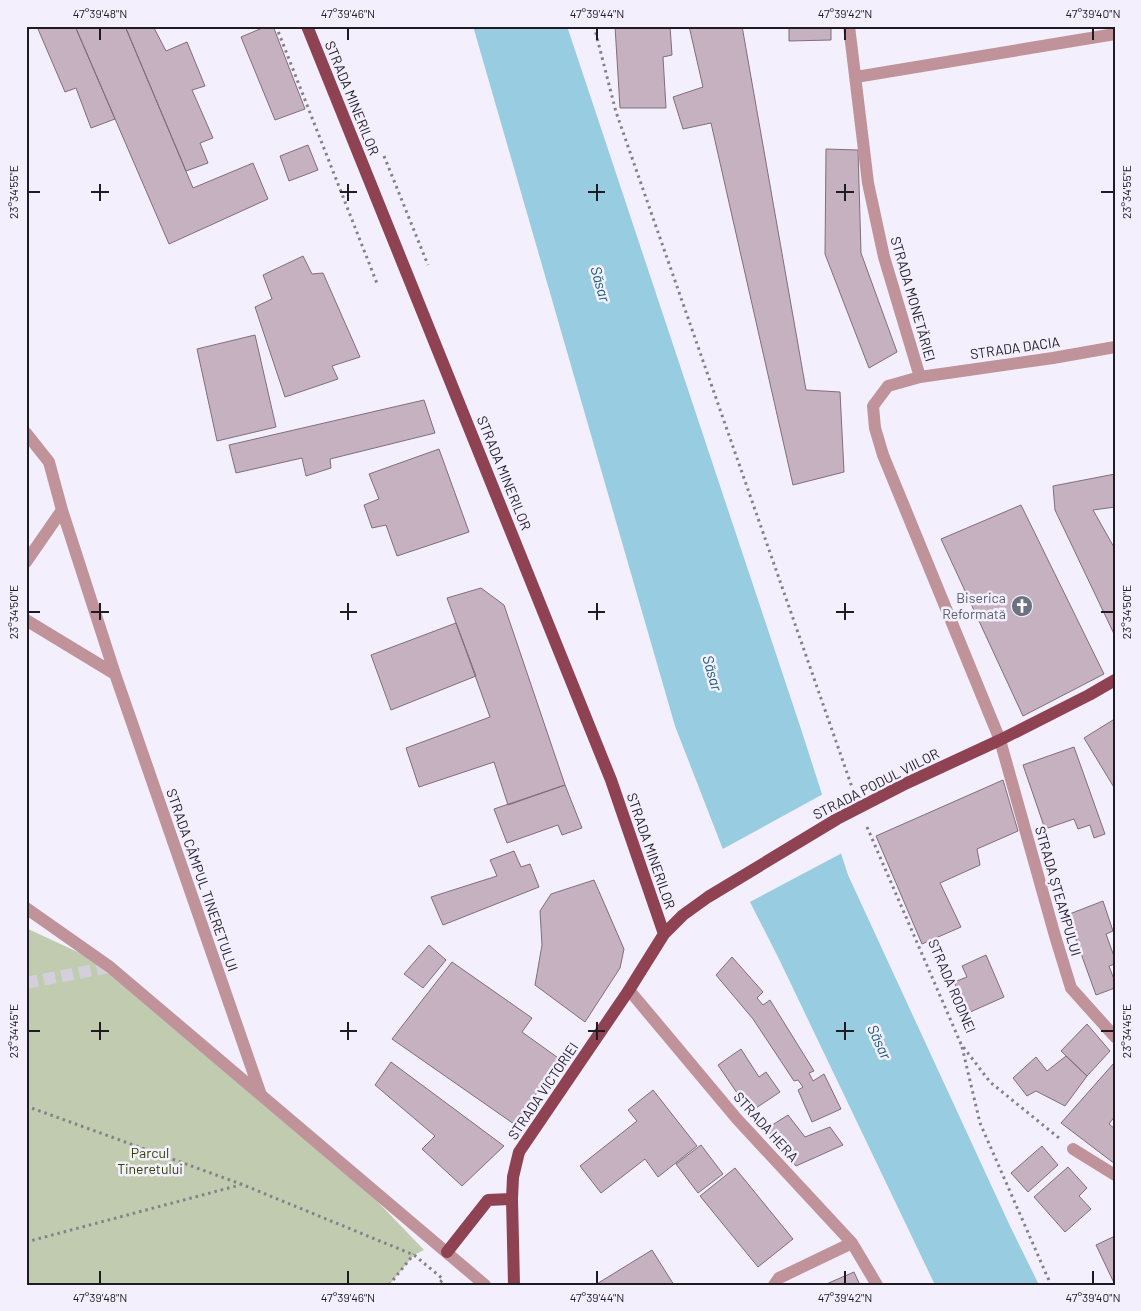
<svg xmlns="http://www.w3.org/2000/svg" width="1141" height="1311" font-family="Barlow,sans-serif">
  <rect width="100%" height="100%" fill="#f3effc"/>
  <path fill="#c0cbb0" d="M 26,928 L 110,967 L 329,1151 L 424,1250 L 414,1255 L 389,1285 L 26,1285 Z"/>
  <path fill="#98cde1" d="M 473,26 L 567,26 L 801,729 L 848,875 L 1010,1226 L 1039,1285 L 935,1285 L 779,959 L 722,847 L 675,726 Z"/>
  <path fill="#f3effc" d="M 825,793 L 844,852 L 748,903 L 721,850 Z"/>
  <path fill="#c5b1bf" stroke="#806e7b" d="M 43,26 L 75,26 L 115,119 L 91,128 L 76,88 L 65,92 L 38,29 Z
    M 75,26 L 125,26 L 193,188 L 253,163 L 268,199 L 169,244 Z
    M 125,26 L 153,26 L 166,51 L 187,42 L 205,86 L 192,90 L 213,138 L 200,143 L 208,163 L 186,171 Z
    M 267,26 L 273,26 L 305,109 L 275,120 L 241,37 Z
    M 615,26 L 670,26 L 672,55 L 663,57 L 666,108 L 620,108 Z
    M 689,26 L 742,26 L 806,390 L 840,392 L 844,472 L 793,485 L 711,123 L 683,129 L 673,97 L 703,87 Z
    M 789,26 L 831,26 L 831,40 L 789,41 Z
    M 308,145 L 318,170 L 289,181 L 280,156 Z
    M 826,149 L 858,150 L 861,253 L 897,352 L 869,368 L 825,254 Z
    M 303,256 L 312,274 L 323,273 L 360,357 L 332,366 L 338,379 L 285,397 L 255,307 L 272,299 L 263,275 Z
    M 255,335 L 276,427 L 217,441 L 197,349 Z
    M 424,400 L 435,433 L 330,459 L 331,468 L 306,476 L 302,458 L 236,473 L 229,445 Z
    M 439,449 L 469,532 L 397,556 L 386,525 L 372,528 L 364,505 L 379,499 L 369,474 Z
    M 1115,474 L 1115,507 L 1093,510 L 1115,549 L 1115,636 L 1055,510 L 1053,486 Z
    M 1021,505 L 1104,674 L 1023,716 L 941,539 Z
    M 481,588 L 504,605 L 565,785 L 508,805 L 494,762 L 419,787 L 406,748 L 490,717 L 447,598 Z
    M 456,623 L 476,676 L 391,710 L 371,655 Z
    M 1113,720 L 1115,722 L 1115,789 L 1084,738 Z
    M 1074,747 L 1105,834 L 1094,838 L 1090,825 L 1078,829 L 1074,819 L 1045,829 L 1023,765 Z
    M 1003,780 L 1018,831 L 977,849 L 980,865 L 940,883 L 961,927 L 922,944 L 876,836 Z
    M 565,785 L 582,828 L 562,835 L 558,825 L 507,843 L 494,809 Z
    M 514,851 L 521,867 L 530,864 L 539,887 L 443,925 L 431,897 L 497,876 L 490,860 Z
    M 594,880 L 624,949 L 620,968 L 585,1022 L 535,985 L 542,945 L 540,911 L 551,894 Z
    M 1103,901 L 1113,931 L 1106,934 L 1115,959 L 1115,964 L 1109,966 L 1115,982 L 1115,988 L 1096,995 L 1067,915 Z
    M 429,945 L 446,960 L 423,988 L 404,974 Z
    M 986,955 L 1004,997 L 968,1013 L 954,982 L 967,977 L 962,966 Z
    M 732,957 L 763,992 L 757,998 L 763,1005 L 770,1000 L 814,1071 L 809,1073 L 813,1081 L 824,1074 L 841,1109 L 812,1122 L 798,1090 L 803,1087 L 798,1080 L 794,1081 L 753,1019 L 716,975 Z
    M 452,962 L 532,1018 L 522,1032 L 561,1060 L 514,1124 L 392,1039 Z
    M 1087,1024 L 1110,1051 L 1087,1076 L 1061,1051 Z
    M 741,1049 L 759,1077 L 766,1072 L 780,1092 L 750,1112 L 718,1065 Z
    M 1066,1056 L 1087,1076 L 1065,1106 L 1036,1091 L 1027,1096 L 1013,1078 L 1036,1057 L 1047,1071 Z
    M 391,1062 L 504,1146 L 462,1186 L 422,1149 L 435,1136 L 375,1085 Z
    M 1114,1063 L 1115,1064 L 1115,1116 L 1109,1124 L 1115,1129 L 1115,1164 L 1061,1123 Z
    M 653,1090 L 697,1146 L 658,1177 L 645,1159 L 601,1193 L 580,1166 L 637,1121 L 628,1110 Z
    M 788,1115 L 805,1137 L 830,1127 L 843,1145 L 796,1166 L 766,1129 Z
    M 701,1145 L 723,1174 L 698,1193 L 676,1164 Z
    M 1042,1146 L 1058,1165 L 1028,1192 L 1011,1173 Z
    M 1068,1167 L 1087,1188 L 1079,1196 L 1091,1209 L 1065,1232 L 1034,1197 Z
    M 735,1168 L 793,1239 L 758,1267 L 700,1196 Z
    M 1115,1236 L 1115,1285 L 1096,1245 Z
    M 652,1250 L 674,1285 L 595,1285 Z
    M 854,1272 L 860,1285 L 824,1285 Z"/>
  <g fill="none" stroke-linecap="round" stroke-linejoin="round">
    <path stroke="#d3cfdb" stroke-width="12" stroke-dasharray="12 6" stroke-linecap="butt" d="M 26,983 L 110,967"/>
    <path stroke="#84808a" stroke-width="3" stroke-dasharray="2.5 4" stroke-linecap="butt" d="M 276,26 L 378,286
      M 594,26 L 616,112 L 853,790
      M 384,156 L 428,265
      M 867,827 L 961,1044 L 990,1082 L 1059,1138
      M 962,1047 L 980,1123 L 1051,1285
      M 26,1106 L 241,1184 L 414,1255 L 443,1279 L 438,1285
      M 26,1242 L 240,1185
      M 389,1285 L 414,1254"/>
    <path stroke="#bf9399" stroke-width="12" d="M 849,26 L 868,183 L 884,257 L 920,377
      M 856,77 L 1115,34
      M 1115,347 L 1053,358 L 920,377 L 888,386 L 873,406 L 875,428 L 883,455 L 1000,740 L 1055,936 L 1071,988 L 1115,1037
      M 26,433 L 49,462 L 62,510 L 115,674 L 261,1095
      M 26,562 L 62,510
      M 26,620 L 115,674
      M 26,908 L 110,967 L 485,1285
      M 629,990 L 737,1119 L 852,1243 L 877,1285
      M 1073,1149 L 1115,1175
      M 774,1285 L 779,1278 L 852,1243"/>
    <path stroke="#8e4252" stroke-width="12" d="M 307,26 L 611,780 L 664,934
      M 447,1252 L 488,1200 L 512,1199
      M 514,1285 L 512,1199 L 513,1177 L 519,1152 L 629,990 L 664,934 L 683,915 L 708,897 L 837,819 L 907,783 L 1000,740 L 1089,695 L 1115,680"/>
  </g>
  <path fill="none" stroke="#1e1b23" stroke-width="2" d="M 100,28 L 100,40M 348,28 L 348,40M 597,28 L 597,40M 845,28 L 845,40M 1093,28 L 1093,40M 100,184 L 100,201M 348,184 L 348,201M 597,184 L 597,201M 845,184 L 845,201M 28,192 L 40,192M 91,192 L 109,192M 340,192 L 357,192M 588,192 L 605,192M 836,192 L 854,192M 1101,192 L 1114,192M 100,603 L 100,620M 348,603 L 348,620M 597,603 L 597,620M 845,603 L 845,620M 28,612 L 40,612M 91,612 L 109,612M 340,612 L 357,612M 588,612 L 605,612M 836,612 L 854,612M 1101,612 L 1114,612M 100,1022 L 100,1040M 348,1022 L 348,1040M 597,1022 L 597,1040M 845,1022 L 845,1040M 28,1031 L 40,1031M 91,1031 L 109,1031M 340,1031 L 357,1031M 588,1031 L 605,1031M 836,1031 L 854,1031M 1101,1031 L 1114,1031M 100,1271 L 100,1284M 348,1271 L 348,1284M 597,1271 L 597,1284M 845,1271 L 845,1284M 1093,1271 L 1093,1284"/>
  <defs>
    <g id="church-disc" transform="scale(1.125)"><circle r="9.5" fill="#6b7280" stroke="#f3effc"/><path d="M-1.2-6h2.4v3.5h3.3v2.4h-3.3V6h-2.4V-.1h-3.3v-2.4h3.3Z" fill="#fff"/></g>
  </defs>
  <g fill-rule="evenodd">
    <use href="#church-disc" x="1022" y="606"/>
  </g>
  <g text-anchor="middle" stroke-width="5" stroke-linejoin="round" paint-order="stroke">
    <g font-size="14" fill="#1e1b23" stroke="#f3effc">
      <text transform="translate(352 98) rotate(68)" y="5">STRADA MINERILOR</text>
      <text transform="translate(913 299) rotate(74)" y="5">STRADA MONETĂRIEI</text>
      <text transform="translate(1015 348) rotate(-8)" y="5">STRADA DACIA</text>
      <text transform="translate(504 473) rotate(68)" y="5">STRADA MINERILOR</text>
      <text transform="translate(876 784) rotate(-27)" y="5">STRADA PODUL VIILOR</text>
      <text transform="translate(651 851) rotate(71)" y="5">STRADA MINERILOR</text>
      <text transform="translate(202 880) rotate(71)" y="5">STRADA CÂMPUL TINERETULUI</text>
      <text transform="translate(1058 891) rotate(74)" y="5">STRADA ȘTEAMPULUI</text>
      <text transform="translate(952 986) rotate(67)" y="5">STRADA RODNEI</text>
      <text transform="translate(543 1091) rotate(-56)" y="5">STRADA VICTORIEI</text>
      <text transform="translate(766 1127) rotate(48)" y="5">STRADA HERA</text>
    </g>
    <g font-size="14" fill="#5b616d" stroke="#f3effc" text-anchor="end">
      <text x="1006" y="603">Biserica<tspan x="1006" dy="16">Reformată</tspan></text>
    </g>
    <g font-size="14" fill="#304300" stroke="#f3effc">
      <text x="150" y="1158">Parcul<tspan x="150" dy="16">Tineretului</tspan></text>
    </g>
    <g font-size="15" font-style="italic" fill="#195d71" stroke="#f3effc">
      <text transform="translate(600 284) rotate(74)" y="5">Săsar</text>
      <text transform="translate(712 673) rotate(74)" y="5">Săsar</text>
      <text transform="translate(879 1042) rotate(65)" y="5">Săsar</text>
    </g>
  </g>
  <rect width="1141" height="1311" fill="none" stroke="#f3effc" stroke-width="55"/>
  <rect x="28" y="28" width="1086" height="1256" fill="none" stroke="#1e1b23" stroke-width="2"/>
  <g font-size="12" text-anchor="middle" fill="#1e1b23">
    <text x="100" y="18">47°39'48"N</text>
    <text x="348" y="18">47°39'46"N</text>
    <text x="597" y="18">47°39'44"N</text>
    <text x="845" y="18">47°39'42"N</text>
    <text x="1093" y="18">47°39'40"N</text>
    <text transform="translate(1127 192) rotate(-90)" y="4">23°34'55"E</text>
    <text transform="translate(14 192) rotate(-90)" y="4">23°34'55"E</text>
    <text transform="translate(1127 612) rotate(-90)" y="4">23°34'50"E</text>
    <text transform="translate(14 612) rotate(-90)" y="4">23°34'50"E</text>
    <text transform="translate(1127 1031) rotate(-90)" y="4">23°34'45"E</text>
    <text transform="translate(14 1031) rotate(-90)" y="4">23°34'45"E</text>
    <text x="100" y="1302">47°39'48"N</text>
    <text x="348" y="1302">47°39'46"N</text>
    <text x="597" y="1302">47°39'44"N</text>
    <text x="845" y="1302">47°39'42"N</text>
    <text x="1093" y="1302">47°39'40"N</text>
  </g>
</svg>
